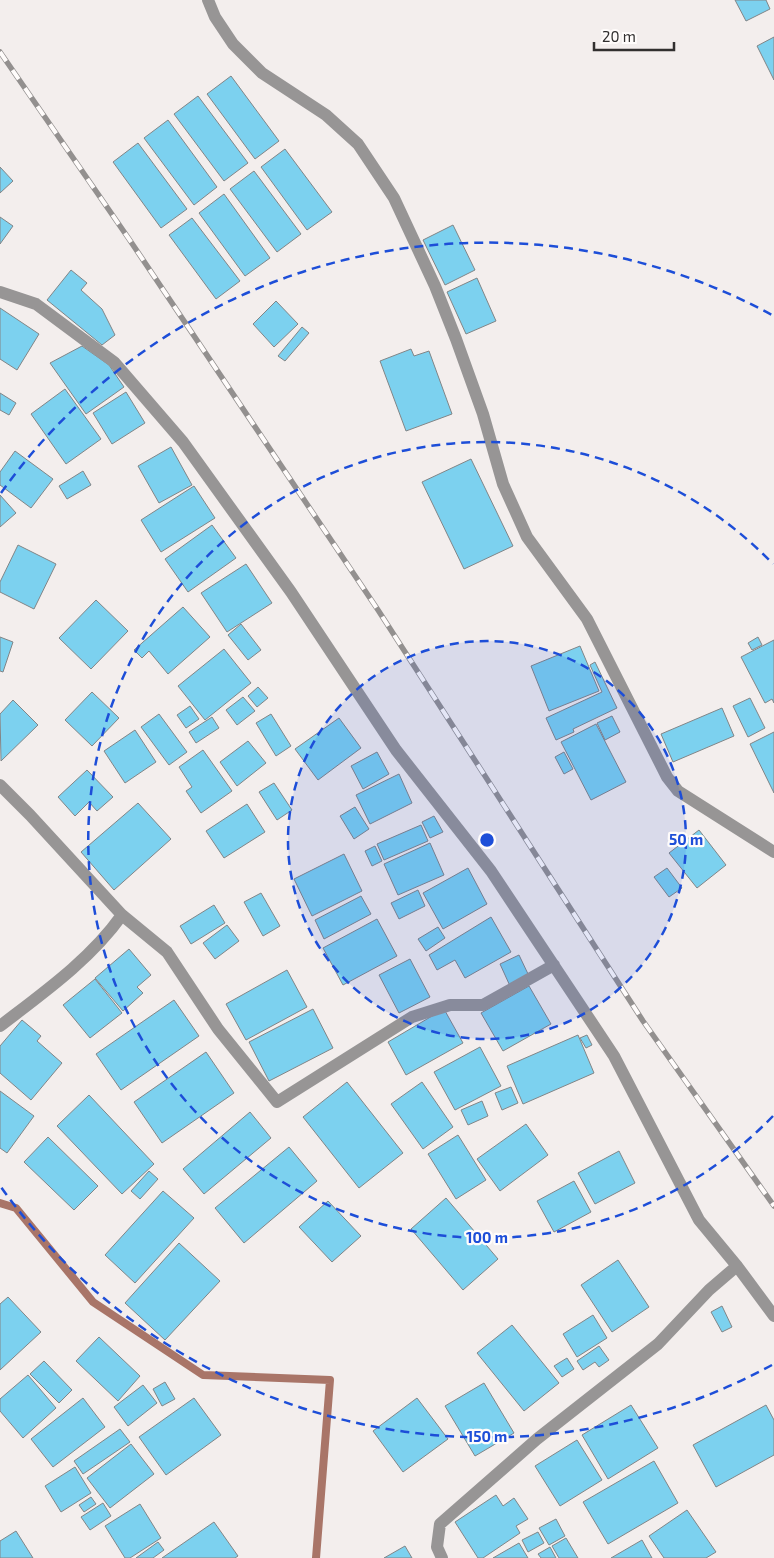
<svg xmlns="http://www.w3.org/2000/svg" width="774" height="1558" font-family="'Exo 2',sans-serif">
  <rect width="100%" height="100%" fill="#f3eeed"/>
  <g fill="none" stroke-linecap="round" stroke-linejoin="round">
    <path stroke="#a97568" stroke-width="8" d="M 0,1203 L 16,1208 L 93,1302 L 203,1375 L 330,1380 L 316,1558"/>
  </g>
  <path fill="#7cd1ef" stroke="#818587" d="M 735,0 L 766,0 L 770,9 L 746,21 Z
    M 774,37 L 774,80 L 757,46 Z
    M 231,76 L 279,141 L 255,159 L 207,94 Z
    M 198,96 L 248,163 L 224,181 L 174,114 Z
    M 168,120 L 217,187 L 194,205 L 144,138 Z
    M 138,143 L 187,209 L 161,228 L 113,162 Z
    M 285,149 L 332,212 L 307,230 L 261,167 Z
    M 0,167 L 13,181 L 0,193 Z
    M 254,171 L 301,234 L 277,252 L 230,189 Z
    M 224,194 L 270,258 L 245,276 L 199,213 Z
    M 0,217 L 13,226 L 0,244 Z
    M 192,218 L 240,281 L 216,299 L 169,235 Z
    M 453,225 L 475,270 L 445,285 L 423,240 Z
    M 71,270 L 87,283 L 81,290 L 102,309 L 115,335 L 102,345 L 47,300 Z
    M 477,278 L 496,321 L 466,334 L 447,292 Z
    M 276,301 L 298,324 L 274,347 L 253,324 Z
    M 0,308 L 39,334 L 17,370 L 0,359 Z
    M 302,327 L 309,333 L 285,361 L 278,356 Z
    M 82,346 L 109,365 L 124,387 L 86,414 L 50,363 Z
    M 411,349 L 414,356 L 429,351 L 452,414 L 406,431 L 380,361 Z
    M 65,389 L 101,439 L 66,464 L 31,414 Z
    M 126,392 L 145,423 L 112,444 L 93,413 Z
    M 0,393 L 16,403 L 9,415 L 0,410 Z
    M 171,447 L 192,485 L 159,503 L 138,466 Z
    M 15,451 L 53,479 L 31,508 L 0,485 L 0,472 Z
    M 471,459 L 513,546 L 464,569 L 422,482 Z
    M 83,471 L 91,485 L 67,499 L 59,486 Z
    M 194,486 L 215,518 L 161,552 L 141,520 Z
    M 0,495 L 16,513 L 0,527 Z
    M 212,525 L 236,558 L 188,592 L 165,559 Z
    M 18,545 L 56,564 L 34,609 L 0,592 L 0,582 Z
    M 246,564 L 272,603 L 227,632 L 201,593 Z
    M 96,600 L 128,631 L 91,669 L 59,638 Z
    M 183,607 L 210,637 L 168,674 L 149,651 L 142,658 L 134,650 Z
    M 241,624 L 261,650 L 248,660 L 228,635 Z
    M 0,637 L 13,642 L 3,672 L 0,671 Z
    M 758,637 L 762,645 L 752,650 L 748,643 Z
    M 774,640 L 774,703 L 772,699 L 765,703 L 741,657 Z
    M 580,646 L 599,691 L 549,711 L 531,666 Z
    M 224,649 L 251,683 L 205,720 L 178,686 Z
    M 595,662 L 617,708 L 573,729 L 574,732 L 556,740 L 546,718 L 602,692 L 590,665 Z
    M 258,687 L 268,698 L 257,707 L 248,696 Z
    M 92,692 L 119,718 L 92,746 L 65,720 Z
    M 243,697 L 255,711 L 237,725 L 226,710 Z
    M 750,698 L 765,728 L 748,737 L 733,706 Z
    M 13,700 L 38,725 L 1,761 L 0,714 Z
    M 190,706 L 199,719 L 186,728 L 177,715 Z
    M 722,708 L 734,736 L 673,762 L 661,734 Z
    M 159,714 L 187,752 L 169,765 L 141,727 Z
    M 271,714 L 291,746 L 276,756 L 256,723 Z
    M 612,716 L 620,732 L 605,740 L 597,723 Z
    M 212,717 L 219,728 L 196,743 L 189,732 Z
    M 339,718 L 361,748 L 318,780 L 295,749 Z
    M 596,724 L 626,782 L 591,800 L 561,742 Z
    M 135,730 L 156,762 L 125,783 L 104,751 Z
    M 774,732 L 774,793 L 750,744 Z
    M 248,741 L 266,763 L 237,786 L 220,762 Z
    M 203,750 L 232,791 L 201,813 L 186,791 L 192,787 L 179,767 Z
    M 377,752 L 389,774 L 363,789 L 351,766 Z
    M 564,752 L 573,769 L 564,774 L 555,757 Z
    M 87,770 L 113,797 L 97,811 L 89,802 L 75,816 L 58,797 Z
    M 399,774 L 412,803 L 370,824 L 356,795 Z
    M 274,783 L 292,810 L 277,820 L 259,792 Z
    M 138,803 L 171,839 L 114,890 L 81,852 Z
    M 247,804 L 265,832 L 224,858 L 206,831 Z
    M 355,807 L 369,829 L 354,839 L 340,816 Z
    M 434,816 L 443,832 L 430,838 L 422,822 Z
    M 421,825 L 428,841 L 384,860 L 377,844 Z
    M 699,830 L 726,865 L 697,888 L 669,853 Z
    M 430,843 L 444,875 L 398,895 L 384,864 Z
    M 375,846 L 382,861 L 372,866 L 365,851 Z
    M 344,854 L 362,891 L 312,916 L 294,879 Z
    M 468,868 L 487,904 L 443,929 L 423,893 Z
    M 667,868 L 682,888 L 669,897 L 654,877 Z
    M 418,890 L 425,906 L 399,919 L 391,903 Z
    M 261,893 L 280,926 L 263,936 L 244,902 Z
    M 361,896 L 371,914 L 324,939 L 315,920 Z
    M 214,905 L 225,923 L 191,944 L 180,926 Z
    M 491,917 L 511,952 L 465,978 L 455,960 L 437,970 L 429,955 Z
    M 377,919 L 397,956 L 343,985 L 323,948 Z
    M 227,925 L 239,941 L 215,959 L 203,943 Z
    M 438,927 L 445,938 L 426,951 L 418,939 Z
    M 129,949 L 151,975 L 137,987 L 143,993 L 123,1011 L 95,978 Z
    M 519,955 L 529,976 L 510,986 L 500,964 Z
    M 410,959 L 430,997 L 399,1013 L 379,975 Z
    M 287,970 L 307,1007 L 246,1040 L 226,1004 Z
    M 95,979 L 122,1013 L 90,1038 L 63,1005 Z
    M 529,986 L 551,1024 L 503,1051 L 481,1013 Z
    M 174,1000 L 199,1036 L 121,1090 L 96,1054 Z
    M 313,1009 L 333,1048 L 269,1081 L 249,1042 Z
    M 444,1009 L 463,1043 L 406,1075 L 388,1042 Z
    M 22,1020 L 41,1036 L 37,1041 L 62,1063 L 31,1100 L 0,1073 L 0,1046 Z
    M 578,1035 L 594,1073 L 523,1104 L 507,1066 Z
    M 587,1035 L 592,1045 L 586,1048 L 580,1038 Z
    M 480,1047 L 501,1086 L 455,1110 L 434,1072 Z
    M 206,1052 L 234,1093 L 162,1143 L 134,1102 Z
    M 347,1082 L 403,1153 L 359,1188 L 303,1117 Z
    M 422,1082 L 453,1127 L 423,1149 L 391,1104 Z
    M 511,1087 L 518,1103 L 502,1110 L 495,1093 Z
    M 0,1091 L 34,1116 L 7,1153 L 0,1148 Z
    M 89,1095 L 154,1164 L 122,1194 L 57,1126 Z
    M 482,1101 L 488,1116 L 468,1125 L 461,1110 Z
    M 250,1112 L 271,1138 L 204,1194 L 183,1169 Z
    M 526,1124 L 548,1155 L 500,1191 L 477,1159 Z
    M 458,1135 L 486,1180 L 456,1199 L 428,1154 Z
    M 48,1137 L 98,1186 L 74,1210 L 24,1162 Z
    M 289,1147 L 317,1181 L 244,1243 L 215,1208 Z
    M 619,1151 L 635,1183 L 595,1204 L 578,1173 Z
    M 149,1171 L 158,1179 L 140,1199 L 131,1191 Z
    M 574,1181 L 591,1212 L 554,1232 L 537,1201 Z
    M 163,1191 L 194,1218 L 135,1283 L 105,1255 Z
    M 446,1198 L 498,1259 L 463,1290 L 411,1229 Z
    M 328,1201 L 361,1236 L 332,1262 L 299,1227 Z
    M 179,1243 L 220,1281 L 165,1340 L 125,1303 Z
    M 618,1260 L 649,1307 L 612,1332 L 581,1285 Z
    M 8,1297 L 41,1332 L 0,1370 L 0,1304 Z
    M 722,1306 L 732,1327 L 722,1332 L 711,1312 Z
    M 593,1315 L 607,1338 L 577,1357 L 563,1334 Z
    M 512,1325 L 559,1383 L 524,1411 L 477,1353 Z
    M 99,1337 L 140,1376 L 118,1401 L 76,1361 Z
    M 599,1346 L 609,1360 L 599,1367 L 595,1362 L 583,1370 L 577,1361 Z
    M 567,1358 L 574,1369 L 562,1377 L 554,1366 Z
    M 44,1361 L 72,1390 L 59,1403 L 30,1374 Z
    M 28,1375 L 56,1408 L 23,1438 L 0,1411 L 0,1399 Z
    M 165,1382 L 175,1399 L 162,1406 L 153,1389 Z
    M 484,1383 L 514,1433 L 475,1456 L 445,1406 Z
    M 143,1385 L 157,1403 L 128,1426 L 114,1407 Z
    M 83,1398 L 105,1427 L 53,1467 L 31,1439 Z
    M 194,1398 L 221,1435 L 166,1475 L 139,1437 Z
    M 417,1398 L 448,1439 L 403,1472 L 373,1431 Z
    M 631,1405 L 658,1448 L 608,1479 L 582,1435 Z
    M 766,1405 L 774,1420 L 774,1455 L 716,1487 L 693,1445 Z
    M 120,1429 L 130,1442 L 83,1474 L 74,1461 Z
    M 577,1440 L 602,1480 L 560,1506 L 535,1466 Z
    M 131,1444 L 154,1474 L 110,1508 L 87,1478 Z
    M 654,1461 L 678,1503 L 608,1544 L 583,1502 Z
    M 75,1467 L 91,1493 L 61,1512 L 45,1486 Z
    M 496,1495 L 503,1506 L 514,1498 L 528,1519 L 516,1526 L 520,1533 L 483,1558 L 478,1558 L 455,1522 Z
    M 91,1497 L 96,1504 L 84,1512 L 79,1505 Z
    M 103,1503 L 111,1516 L 90,1530 L 81,1517 Z
    M 140,1504 L 161,1538 L 130,1558 L 125,1558 L 105,1526 Z
    M 687,1510 L 716,1552 L 706,1558 L 664,1558 L 649,1536 Z
    M 556,1519 L 565,1536 L 549,1545 L 539,1528 Z
    M 214,1522 L 238,1556 L 235,1558 L 162,1558 Z
    M 16,1531 L 33,1558 L 0,1558 L 0,1541 Z
    M 538,1532 L 544,1543 L 528,1552 L 522,1540 Z
    M 566,1538 L 578,1558 L 559,1558 L 552,1546 Z
    M 642,1540 L 652,1558 L 611,1558 Z
    M 158,1542 L 164,1550 L 153,1558 L 136,1558 Z
    M 519,1543 L 528,1558 L 493,1558 Z
    M 405,1546 L 412,1558 L 384,1558 Z
    M 550,1547 L 556,1558 L 541,1558 L 538,1554 Z"/>
  <g fill="none" stroke-linecap="round" stroke-linejoin="round">
    <path stroke="#979595" stroke-width="12" d="M 208,0 L 215,17 L 233,44 L 262,73 L 326,115 L 358,144 L 394,198 L 435,286 L 456,339 L 483,414 L 503,484 L 527,537 L 587,619 L 667,777 L 678,791 L 774,852
      M 0,292 L 36,304 L 114,362 L 183,442 L 291,592 L 396,750 L 491,871 L 614,1056 L 699,1220 L 737,1266 L 774,1316
      M 0,785 L 30,815 L 122,915 L 167,952 L 218,1029 L 277,1102 L 412,1017 L 450,1005 L 483,1005 L 554,965
      M 0,1026 C 43,993 90,960 122,915
      M 442,1558 L 437,1547 L 440,1524 L 537,1439 L 658,1344 L 709,1290 L 737,1266"/>
    <g stroke="#93908f" stroke-width="5.5">
      <path id="rail" d="M 0,52 L 129,239 L 378,610 L 643,1021 L 774,1206"/>
    </g>
    <use href="#rail" stroke="#fffcfb" stroke-width="4" stroke-dasharray="11" stroke-linecap="butt"/>
  </g>
  <circle cx="487" cy="840" r="199" fill="#1d4ed8" fill-opacity=".12"/>
  <g fill="none" stroke="#1d4ed8" stroke-width="2.5" stroke-dasharray="9 6">
    <circle cx="487" cy="840" r="199"/>
    <path d="M773 1116A398 398 0 1 1 773 564"/>
    <path d="M772 1365A597 597 0 0 1 1 1187M1 493A597 597 0 0 1 772 315"/>
  </g>
  <circle cx="487" cy="840" r="8" fill="#1d4ed8" stroke="#fffcfb" stroke-width="2.5"/>
  <g font-size="15" text-anchor="middle" font-weight="bold" fill="#1d4ed8" stroke="#fffcfb" stroke-width="4.5" stroke-linejoin="round" paint-order="stroke">
    <text x="686" y="845">50 m</text>
    <text x="487" y="1243">100 m</text>
    <text x="487" y="1442">150 m</text>
  </g>
  <path d="M594 42v8h80v-8" fill="none" stroke="#312f2f" stroke-width="2.5"/>
  <text x="602" y="42" font-size="15" fill="#312f2f" stroke="#fffcfb" stroke-width="4" paint-order="stroke">20 m</text>
</svg>
